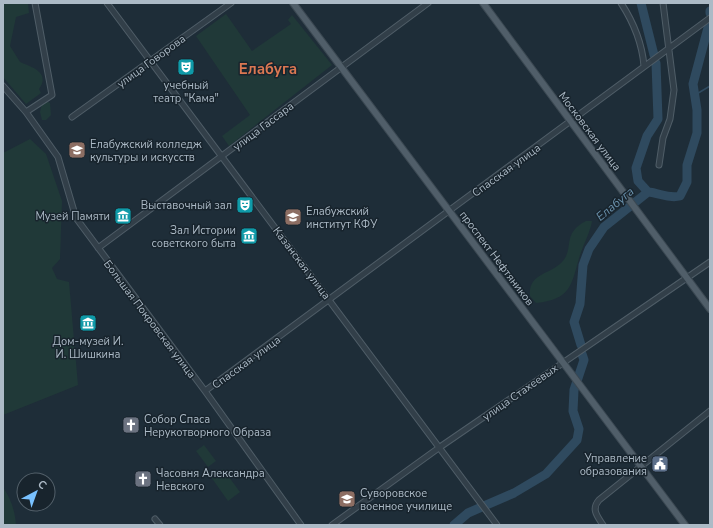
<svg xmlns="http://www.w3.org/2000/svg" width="713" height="528" font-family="'Nunito Sans',sans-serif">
  <rect width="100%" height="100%" fill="#1e2d38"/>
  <path fill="#203938" d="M 3,3 L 28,3 L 29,13 L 16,17 L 10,46 L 20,62 C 31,67 51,72 39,89 L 41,93 L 26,104 L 3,77 Z
    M 226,14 L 252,51 L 291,24 L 288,20 L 292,15 L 332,65 L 229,146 L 222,136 L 250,115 L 196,36 Z
    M 46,101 L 50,103 L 51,115 L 46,120 L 42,120 L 40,112 L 42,104 Z
    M 30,139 L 46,154 L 62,201 L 60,259 L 52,268 L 57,279 L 69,282 L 78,385 L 3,415 L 3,153 Z
    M 586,221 L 592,221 L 591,226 C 588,236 583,246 580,255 C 571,285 572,299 536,303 L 530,296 C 528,273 550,275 562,262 C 575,248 561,234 586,221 Z
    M 204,445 L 216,461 L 208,467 L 196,451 Z
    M 223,469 L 240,492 L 228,501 L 211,477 Z
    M 3,487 C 11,499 15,511 16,525 L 3,525 Z"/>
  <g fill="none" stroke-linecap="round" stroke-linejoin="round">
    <path stroke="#2f4a5f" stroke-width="1.5" d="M 695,95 L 710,86"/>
    <path stroke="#2f4a5f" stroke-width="9" d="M 641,3 L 654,55
      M 710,13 L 710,11
      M 648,192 L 638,181 L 636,168 L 647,136 L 658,119 L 656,63
      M 581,345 L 574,322 L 580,304 L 583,265 L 589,249 L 604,227 L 648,192 C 660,193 668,199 680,196 L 687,182 L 687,165 L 697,133 L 697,110 L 693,84 L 709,24
      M 454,525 L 468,513 L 514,493 L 546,474 L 577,440 L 579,429 L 573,411 L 574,390 L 584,360 L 582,354"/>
    <g stroke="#4f5d67" stroke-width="7">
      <path id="minor" d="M 35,3 L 52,95 L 26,112 L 58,157 L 76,218 L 205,391 L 301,525
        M 107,3 L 497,525
        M 621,3 C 634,23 642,42 644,66
        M 3,86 L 26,112
        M 72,117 L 231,3
        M 659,165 L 663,138 L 670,119 L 674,90 L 663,3
        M 98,248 L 428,3
        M 205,391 L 710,18
        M 155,519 L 160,525
        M 332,525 L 440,447 L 710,262
        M 603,525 C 597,516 591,509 599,500 L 710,411"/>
    </g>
    <g stroke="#3b4852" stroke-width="8">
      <path id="major" d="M 293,3 L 685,525
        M 483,3 L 710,309"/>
    </g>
    <use href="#minor" stroke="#323f49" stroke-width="5"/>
    <use href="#major" stroke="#505e69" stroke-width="6"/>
  </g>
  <defs>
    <g id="theatre-square" transform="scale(0.9)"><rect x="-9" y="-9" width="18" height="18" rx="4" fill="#0f9aa8" stroke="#18242d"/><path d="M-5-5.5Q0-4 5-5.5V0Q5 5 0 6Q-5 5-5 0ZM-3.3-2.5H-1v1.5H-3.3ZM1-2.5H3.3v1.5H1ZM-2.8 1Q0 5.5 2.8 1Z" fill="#fff"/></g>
    <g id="university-square" transform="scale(0.9)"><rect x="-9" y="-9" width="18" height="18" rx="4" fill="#8d6e63" stroke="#18242d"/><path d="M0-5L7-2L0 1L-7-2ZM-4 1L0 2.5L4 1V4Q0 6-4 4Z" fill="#fff"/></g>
    <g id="museum-square" transform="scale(0.9)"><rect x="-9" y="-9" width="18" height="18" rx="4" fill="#0f9aa8" stroke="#18242d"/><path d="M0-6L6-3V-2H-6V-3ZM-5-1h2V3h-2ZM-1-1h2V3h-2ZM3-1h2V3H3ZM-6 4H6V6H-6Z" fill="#fff"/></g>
    <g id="church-square" transform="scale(0.9)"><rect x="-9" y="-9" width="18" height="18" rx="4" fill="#6b7280" stroke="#18242d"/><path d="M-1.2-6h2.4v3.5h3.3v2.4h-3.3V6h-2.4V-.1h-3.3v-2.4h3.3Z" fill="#fff"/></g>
    <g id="civic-square" transform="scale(0.9)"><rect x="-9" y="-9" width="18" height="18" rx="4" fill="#5c6f8a" stroke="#18242d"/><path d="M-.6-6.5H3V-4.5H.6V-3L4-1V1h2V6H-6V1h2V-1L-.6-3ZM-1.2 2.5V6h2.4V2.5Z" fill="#fff"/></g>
  </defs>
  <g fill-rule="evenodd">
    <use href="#theatre-square" x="186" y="67"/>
    <use href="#university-square" x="77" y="150"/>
    <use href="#theatre-square" x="245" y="205"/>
    <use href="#museum-square" x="123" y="216"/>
    <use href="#university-square" x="293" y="217"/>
    <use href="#museum-square" x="249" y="236"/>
    <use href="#museum-square" x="88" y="323"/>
    <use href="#church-square" x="131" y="425"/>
    <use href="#civic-square" x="660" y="464"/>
    <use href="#church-square" x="143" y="479"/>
    <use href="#university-square" x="347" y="499"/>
  </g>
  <g text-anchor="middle" stroke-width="3" stroke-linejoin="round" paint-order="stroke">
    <g font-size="11" fill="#acbac6" stroke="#18242d">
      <text transform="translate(151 61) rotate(-36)" y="4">улица Говорова</text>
      <text transform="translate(263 126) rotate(-37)" y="4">улица Гассара</text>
      <text transform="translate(590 131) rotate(53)" y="4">Московская улица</text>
      <text transform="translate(506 170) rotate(-36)" y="4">Спасская улица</text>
      <text transform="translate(497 258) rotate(53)" y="4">проспект Нефтяников</text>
      <text transform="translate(302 263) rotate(53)" y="4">Казанская улица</text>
      <text transform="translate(150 319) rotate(53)" y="4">Большая Покровская улица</text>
      <text transform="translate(246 362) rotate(-36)" y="4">Спасская улица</text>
      <text transform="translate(520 392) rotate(-35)" y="4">улица Стахеевых</text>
    </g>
    <g font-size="11" fill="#acbac6" stroke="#18242d" text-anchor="start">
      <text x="186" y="89" text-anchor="middle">учебный<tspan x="186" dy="13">театр "Кама"</tspan></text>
      <text x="90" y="148">Елабужский колледж<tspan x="90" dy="13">культуры и искусств</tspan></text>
      <text x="232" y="209" text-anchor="end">Выставочный зал</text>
      <text x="306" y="215">Елабужский<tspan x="306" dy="13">институт КФУ</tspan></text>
      <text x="110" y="220" text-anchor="end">Музей Памяти</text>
      <text x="236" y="234" text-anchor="end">Зал Истории<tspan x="236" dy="13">советского быта</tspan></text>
      <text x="88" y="345" text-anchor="middle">Дом-музей И.<tspan x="88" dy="13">И. Шишкина</tspan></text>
      <text x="144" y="423">Собор Спаса<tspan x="144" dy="13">Нерукотворного Образа</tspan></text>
      <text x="647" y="462" text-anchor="end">Управление<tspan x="647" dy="13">образования</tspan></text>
      <text x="156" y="477">Часовня Александра<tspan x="156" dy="13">Невского</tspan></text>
      <text x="360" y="497">Суворовское<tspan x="360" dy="13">военное училище</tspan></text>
    </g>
    <g font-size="12" font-style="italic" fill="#6a91ac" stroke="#18242d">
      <text transform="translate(615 204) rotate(-40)" y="4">Елабуга</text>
    </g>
    <g font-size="15" font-weight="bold" fill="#db7852" stroke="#18242d">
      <text x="268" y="74">Елабуга</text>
    </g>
  </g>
  <rect width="713" height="528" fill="none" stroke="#acbac6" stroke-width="8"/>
  <g transform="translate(36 492) rotate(41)"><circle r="19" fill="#18242d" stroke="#53606a"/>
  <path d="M0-3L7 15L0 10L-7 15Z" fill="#78c1ff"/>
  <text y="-6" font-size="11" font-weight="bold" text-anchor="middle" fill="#acbac6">С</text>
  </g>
</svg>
